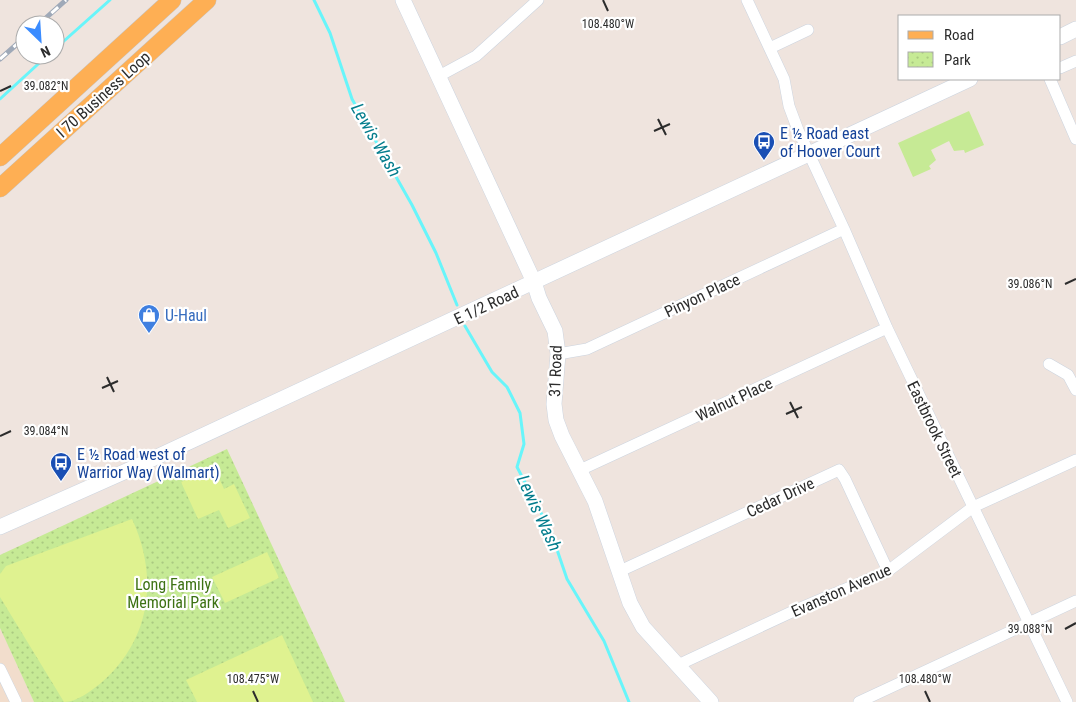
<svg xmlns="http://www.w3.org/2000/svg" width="1076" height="702" font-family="'Roboto Condensed',sans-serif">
  <defs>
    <pattern id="park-dots" width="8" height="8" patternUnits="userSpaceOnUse" patternTransform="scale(1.25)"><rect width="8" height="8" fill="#c6ea95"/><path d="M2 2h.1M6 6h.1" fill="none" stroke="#aac981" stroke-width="1.8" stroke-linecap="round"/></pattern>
  </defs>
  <rect width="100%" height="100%" fill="#efe4de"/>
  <path fill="#f2ddcc" d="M 0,628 L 34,702 L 0,702 Z"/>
  <path fill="#c6ea95" d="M 969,111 L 984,145 L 965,153 L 964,150 L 954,151 L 949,141 L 931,150 L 936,160 L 929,166 L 931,169 L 913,177 L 898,143 Z"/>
  <path fill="url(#park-dots)" d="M 227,449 L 345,702 L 34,702 L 0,628 L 0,555 Z"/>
  <path fill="#dff290" d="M 214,467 L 224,489 L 234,484 L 250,518 L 228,528 L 219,510 L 198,519 L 181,482 Z
    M 132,519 C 159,577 151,640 101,683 C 91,691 77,702 64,702 L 0,597 L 0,574 L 6,566 Z
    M 267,552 L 279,578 L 225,603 L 212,577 Z
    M 282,635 L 313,702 L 197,702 L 186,680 Z"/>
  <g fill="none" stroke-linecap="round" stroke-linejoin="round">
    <path stroke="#68f5fa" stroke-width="3" d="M 314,0 L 330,33 L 352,99 L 412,205 L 436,253 L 457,305
      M 55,49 L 110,0
      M 0,99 L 48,55
      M 465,326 L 492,372 L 507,387 L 520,413 L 524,444 L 517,467 L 551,532 L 567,579 L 604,641 L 629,702"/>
    <g stroke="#ccd4df" stroke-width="12">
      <path id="street" d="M 747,0 L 784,79 L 789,106 L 798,130 L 844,229 L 887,328 L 1067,702
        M 770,48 L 808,30
        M 1060,68 L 1076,61
        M 439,76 L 476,56 L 538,0
        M 1050,79 L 1076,139
        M 558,354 L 587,349 L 844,229
        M 1049,364 L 1068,375 L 1076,390
        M 580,470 L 887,328
        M 620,571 L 839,470 L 845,479 L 888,571
        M 678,665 L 798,609 L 888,571 L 973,507 L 1076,460
        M 0,669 L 16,702
        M 859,702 L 1076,601"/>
    </g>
    <g stroke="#ccd4df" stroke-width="16">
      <path id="secondary" d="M 403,0 L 534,282 L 539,298 L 555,331 L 558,354 L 554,404 L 556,420 L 562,436 L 595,501 L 630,603 L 643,627 L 711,702
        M 1060,37 L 1076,29
        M 0,527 L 133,468 L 970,79"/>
    </g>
    <g stroke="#c4c4c4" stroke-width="19">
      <path id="primary" d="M 0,157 L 172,0
        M 0,188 L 207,0"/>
    </g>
    <use href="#street" stroke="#fff" stroke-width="11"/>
    <use href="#secondary" stroke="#fff" stroke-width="15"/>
    <use href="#primary" stroke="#feaf54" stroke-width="18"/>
    <g stroke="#9fa9b8" stroke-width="5">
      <path id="rail" d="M 38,25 L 66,0
        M 0,59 L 25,37"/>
    </g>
    <use href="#rail" stroke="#fff" stroke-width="3" stroke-dasharray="9" stroke-linecap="butt"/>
  </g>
  <path fill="none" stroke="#2c2c2c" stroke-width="2" d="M 603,0 L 608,11M 0,91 L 11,86M 658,119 L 666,135M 654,131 L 670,124M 1065,284 L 1076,279M 107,377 L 114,392M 102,388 L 118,381M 790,402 L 798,418M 786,414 L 802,407M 0,436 L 11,431M 1065,629 L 1076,623M 253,691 L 258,702M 925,691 L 930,702"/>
  <defs>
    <g id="bus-pin" transform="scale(1.125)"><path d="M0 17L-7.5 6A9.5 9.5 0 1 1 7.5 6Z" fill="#1a4fb4" stroke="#fff"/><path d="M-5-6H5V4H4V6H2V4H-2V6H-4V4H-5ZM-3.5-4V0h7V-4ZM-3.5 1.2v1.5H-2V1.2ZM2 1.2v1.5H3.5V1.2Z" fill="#fff"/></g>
    <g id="shop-pin" transform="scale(1.125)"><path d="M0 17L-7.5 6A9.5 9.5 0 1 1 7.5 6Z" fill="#3f7fe0" stroke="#fff"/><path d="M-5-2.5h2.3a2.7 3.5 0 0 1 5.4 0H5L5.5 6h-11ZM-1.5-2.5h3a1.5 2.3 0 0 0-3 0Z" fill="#fff"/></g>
  </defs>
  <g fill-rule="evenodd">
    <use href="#bus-pin" x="764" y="142"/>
    <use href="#shop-pin" x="149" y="315"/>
    <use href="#bus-pin" x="61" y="463"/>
  </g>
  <g text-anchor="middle" stroke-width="4.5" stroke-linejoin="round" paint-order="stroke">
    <g font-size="16" fill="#2c2c2c" stroke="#fff">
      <text transform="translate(103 94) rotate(-42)" y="6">I 70 Business Loop</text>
      <text transform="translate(702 295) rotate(-25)" y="6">Pinyon Place</text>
      <text transform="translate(486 305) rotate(-25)" y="6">E 1/2 Road</text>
      <text transform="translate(555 371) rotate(-88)" y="6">31 Road</text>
      <text transform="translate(734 399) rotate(-25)" y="6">Walnut Place</text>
      <text transform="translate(935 429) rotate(64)" y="6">Eastbrook Street</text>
      <text transform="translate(780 497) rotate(-25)" y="6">Cedar Drive</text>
      <text transform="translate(841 590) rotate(-24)" y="6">Evanston Avenue</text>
    </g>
    <g font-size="16" fill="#164399" stroke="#fff" text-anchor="start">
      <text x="780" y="139">E ½ Road east<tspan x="780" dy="18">of Hoover Court</tspan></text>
      <text x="77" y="460">E ½ Road west of<tspan x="77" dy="18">Warrior Way (Walmart)</tspan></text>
    </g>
    <g font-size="16" fill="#366cbe" stroke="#fff" text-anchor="start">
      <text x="165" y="321">U-Haul</text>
    </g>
    <g font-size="16" fill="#3d7214" stroke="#fff">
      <text x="173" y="590">Long Family<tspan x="173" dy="18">Memorial Park</tspan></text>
    </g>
    <g font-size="18" font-style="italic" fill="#047d8d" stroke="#fff">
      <text transform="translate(376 140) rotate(60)" y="6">Lewis Wash</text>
      <text transform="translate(539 513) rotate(65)" y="6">Lewis Wash</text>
    </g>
  </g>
  <g font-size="12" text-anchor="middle" fill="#2c2c2c" stroke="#fff" stroke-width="4.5" stroke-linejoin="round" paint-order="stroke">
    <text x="608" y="28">108.480°W</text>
    <text x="46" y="90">39.082°N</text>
    <text x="1030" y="288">39.086°N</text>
    <text x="46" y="435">39.084°N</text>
    <text x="1030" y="633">39.088°N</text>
    <text x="253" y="683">108.475°W</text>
    <text x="925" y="683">108.480°W</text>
  </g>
  <rect x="898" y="15" width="162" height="65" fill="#ffffff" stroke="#ababab"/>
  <rect x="908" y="31" width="25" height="8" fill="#feaf54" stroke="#ababab"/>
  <text x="944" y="40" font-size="15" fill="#2c2c2c">Road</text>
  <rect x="908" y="52" width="25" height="15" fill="url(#park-dots)" stroke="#ababab"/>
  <text x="944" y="65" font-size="15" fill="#2c2c2c">Park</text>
  <g transform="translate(40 40) rotate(155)"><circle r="24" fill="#ffffff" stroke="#ababab"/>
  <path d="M0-4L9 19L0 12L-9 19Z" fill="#3b8cff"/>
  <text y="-8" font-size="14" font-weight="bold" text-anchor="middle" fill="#2c2c2c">N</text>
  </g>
</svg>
